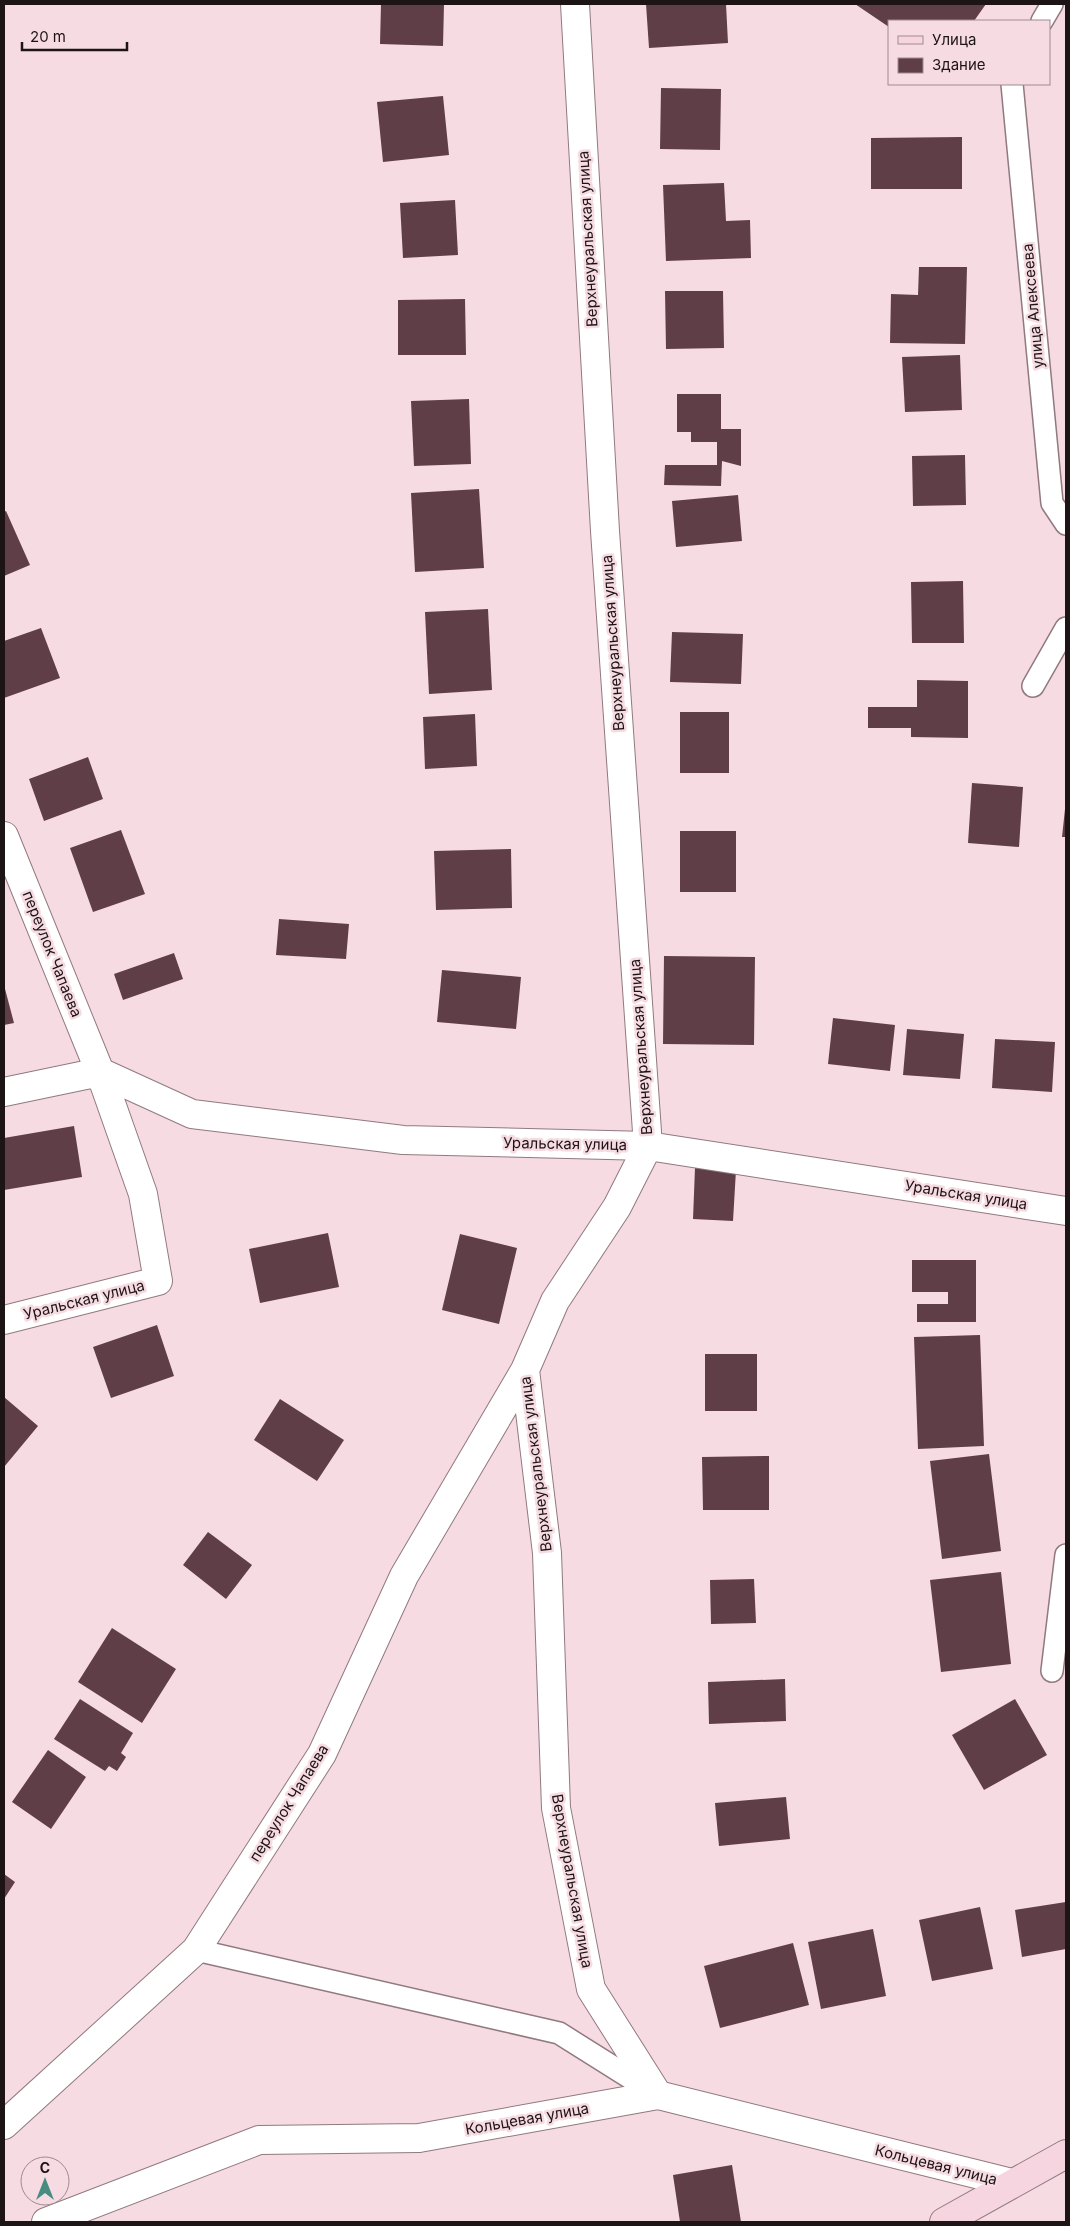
<svg xmlns="http://www.w3.org/2000/svg" width="1070" height="2226" font-family="Inter,sans-serif">
  <rect width="100%" height="100%" fill="#f6dbe2"/>
  <path fill="#5f3e47" d="M 381,4 L 444,4 L 443,46 L 380,44 Z
    M 646,4 L 726,4 L 728,43 L 649,48 Z
    M 855,4 L 986,4 L 974,21 L 889,21 L 889,27 Z
    M 661,88 L 721,89 L 720,150 L 660,149 Z
    M 443,96 L 449,155 L 383,162 L 377,102 Z
    M 962,137 L 962,189 L 871,189 L 871,138 Z
    M 724,183 L 726,221 L 750,220 L 751,258 L 666,261 L 663,185 Z
    M 455,200 L 458,255 L 403,258 L 400,203 Z
    M 919,267 L 967,267 L 965,344 L 890,343 L 891,294 L 918,295 Z
    M 665,291 L 723,291 L 724,348 L 666,349 Z
    M 465,299 L 466,355 L 398,355 L 398,300 Z
    M 960,355 L 962,410 L 905,412 L 902,357 Z
    M 677,394 L 721,394 L 721,429 L 741,429 L 741,466 L 722,461 L 721,486 L 664,485 L 665,465 L 717,465 L 717,442 L 691,442 L 691,432 L 677,432 Z
    M 469,399 L 471,464 L 414,466 L 411,401 Z
    M 965,455 L 966,505 L 913,506 L 912,456 Z
    M 479,489 L 484,568 L 415,572 L 411,493 Z
    M 738,495 L 742,541 L 676,547 L 672,501 Z
    M 6,511 L 30,565 L 4,576 L 4,512 Z
    M 963,581 L 964,643 L 912,643 L 911,582 Z
    M 488,609 L 492,690 L 429,694 L 425,612 Z
    M 41,628 L 60,678 L 4,698 L 4,641 Z
    M 672,632 L 743,634 L 741,684 L 670,682 Z
    M 917,680 L 968,681 L 968,738 L 911,737 L 911,728 L 868,728 L 868,707 L 917,707 Z
    M 680,712 L 729,712 L 729,773 L 680,773 Z
    M 475,714 L 477,766 L 425,769 L 423,717 Z
    M 88,757 L 103,799 L 44,821 L 29,779 Z
    M 972,783 L 1023,787 L 1019,847 L 968,843 Z
    M 1065,809 L 1066,809 L 1066,837 L 1062,837 Z
    M 121,830 L 145,894 L 93,912 L 70,848 Z
    M 680,831 L 736,831 L 736,892 L 680,892 Z
    M 511,849 L 512,908 L 436,910 L 434,851 Z
    M 279,919 L 349,924 L 346,959 L 276,955 Z
    M 174,953 L 183,979 L 123,1000 L 114,974 Z
    M 664,956 L 755,957 L 754,1045 L 663,1044 Z
    M 442,970 L 521,977 L 516,1029 L 437,1022 Z
    M 4,985 L 14,1023 L 4,1025 Z
    M 833,1018 L 895,1025 L 890,1071 L 828,1064 Z
    M 907,1029 L 964,1034 L 960,1079 L 903,1075 Z
    M 995,1039 L 1055,1042 L 1052,1092 L 992,1088 Z
    M 74,1126 L 82,1177 L 4,1190 L 4,1138 Z
    M 695,1168 L 736,1170 L 733,1221 L 693,1219 Z
    M 328,1233 L 339,1287 L 260,1303 L 249,1249 Z
    M 460,1234 L 517,1248 L 499,1324 L 442,1310 Z
    M 912,1260 L 976,1260 L 976,1322 L 917,1322 L 917,1304 L 948,1304 L 948,1292 L 912,1292 Z
    M 157,1325 L 174,1376 L 111,1398 L 93,1347 Z
    M 980,1335 L 984,1446 L 918,1449 L 914,1337 Z
    M 705,1354 L 757,1354 L 757,1411 L 705,1411 Z
    M 4,1397 L 38,1426 L 4,1467 Z
    M 280,1399 L 344,1440 L 317,1481 L 254,1440 Z
    M 989,1454 L 1001,1551 L 942,1559 L 930,1461 Z
    M 769,1456 L 769,1510 L 703,1510 L 702,1457 Z
    M 208,1532 L 252,1565 L 226,1599 L 183,1565 Z
    M 1001,1572 L 1011,1664 L 941,1672 L 930,1580 Z
    M 754,1579 L 756,1623 L 711,1624 L 710,1580 Z
    M 112,1628 L 176,1669 L 142,1723 L 78,1682 Z
    M 785,1679 L 786,1721 L 709,1724 L 708,1682 Z
    M 80,1699 L 133,1733 L 121,1753 L 126,1757 L 117,1771 L 109,1766 L 105,1771 L 54,1739 Z
    M 1015,1699 L 1047,1755 L 984,1790 L 952,1735 Z
    M 48,1750 L 86,1777 L 51,1829 L 12,1802 Z
    M 786,1797 L 790,1839 L 719,1846 L 715,1803 Z
    M 4,1874 L 15,1882 L 4,1899 Z
    M 1066,1902 L 1066,1949 L 1022,1957 L 1015,1910 Z
    M 980,1907 L 993,1969 L 932,1981 L 919,1920 Z
    M 873,1929 L 886,1996 L 821,2009 L 808,1942 Z
    M 793,1943 L 809,2005 L 720,2028 L 704,1966 Z
    M 732,2165 L 741,2222 L 680,2222 L 673,2175 Z"/>
  <g fill="none" stroke-linecap="round" stroke-linejoin="round">
    <g stroke="#91797f" stroke-width="24">
      <path id="lane" d="M 1042,21 L 1052,4
        M 1012,84 L 1052,503 L 1066,524
        M 1033,686 L 1066,628
        M 1052,1671 L 1066,1555
        M 196,1950 L 559,2033 L 656,2094"/>
    </g>
    <g stroke="#91797f" stroke-width="30">
      <path id="street" d="M 575,4 L 605,531 L 648,1146 L 617,1207 L 555,1301 L 525,1370 L 547,1553 L 556,1808 L 591,1989 L 658,2095
        M 4,836 L 100,1072 L 143,1194 L 158,1281 L 4,1320
        M 4,1092 L 100,1072 L 192,1114 L 403,1140 L 648,1146 L 1066,1211
        M 4,2125 L 196,1950 L 322,1754 L 404,1576 L 525,1370
        M 46,2222 L 259,2140 L 419,2138 L 658,2095 L 1012,2183"/>
    </g>
    <g stroke="#91797f" stroke-width="30">
      <path id="secondary" d="M 944,2222 L 1066,2154"/>
    </g>
    <use href="#lane" stroke="#fff" stroke-width="21"/>
    <use href="#street" stroke="#fff" stroke-width="28"/>
    <use href="#secondary" stroke="#f6d5e0" stroke-width="28"/>
  </g>
  <g text-anchor="middle" stroke-width="5" stroke-linejoin="round" paint-order="stroke">
    <g font-size="15" fill="#1d1416" stroke="#f6dbe2">
      <text transform="translate(588 239) rotate(-93)" y="5">Верхнеуральская улица</text>
      <text transform="translate(1033 306) rotate(-95)" y="5">улица Алексеева</text>
      <text transform="translate(613 643) rotate(-94)" y="5">Верхнеуральская улица</text>
      <text transform="translate(52 954) rotate(68)" y="5">переулок Чапаева</text>
      <text transform="translate(641 1047) rotate(-94)" y="5">Верхнеуральская улица</text>
      <text transform="translate(565 1144) rotate(1)" y="5">Уральская улица</text>
      <text transform="translate(966 1195) rotate(9)" y="5">Уральская улица</text>
      <text transform="translate(84 1300) rotate(-14)" y="5">Уральская улица</text>
      <text transform="translate(536 1464) rotate(-97)" y="5">Верхнеуральская улица</text>
      <text transform="translate(289 1803) rotate(-58)" y="5">переулок Чапаева</text>
      <text transform="translate(572 1881) rotate(80)" y="5">Верхнеуральская улица</text>
      <text transform="translate(527 2119) rotate(-10)" y="5">Кольцевая улица</text>
      <text transform="translate(936 2165) rotate(14)" y="5">Кольцевая улица</text>
    </g>
  </g>
  <rect width="1070" height="2226" fill="none" stroke="#1d1416" stroke-width="10"/>
  <rect x="888" y="20" width="162" height="65" fill="#f6dbe2" stroke="#9f8b90"/>
  <rect x="898" y="36" width="25" height="8" fill="#f6d5e0" stroke="#9f8b90"/>
  <text x="932" y="45" font-size="15" fill="#1d1416">Улица</text>
  <rect x="898" y="58" width="25" height="15" fill="#5f3e47" stroke="#9f8b90"/>
  <text x="932" y="70" font-size="15" fill="#1d1416">Здание</text>
  <g transform="translate(45 2181)"><circle r="24" fill="#f6dbe2" stroke="#9f8b90"/>
  <path d="M0-4L9 19L0 12L-9 19Z" fill="#488c80"/>
  <text y="-8" font-size="14" font-weight="bold" text-anchor="middle" fill="#1d1416">С</text>
  </g>
  <path d="M22 42v8h105v-8" fill="none" stroke="#1d1416" stroke-width="2.5"/>
  <text x="30" y="42" font-size="15" fill="#1d1416" stroke="#f6dbe2" stroke-width="4" paint-order="stroke">20 m</text>
</svg>
